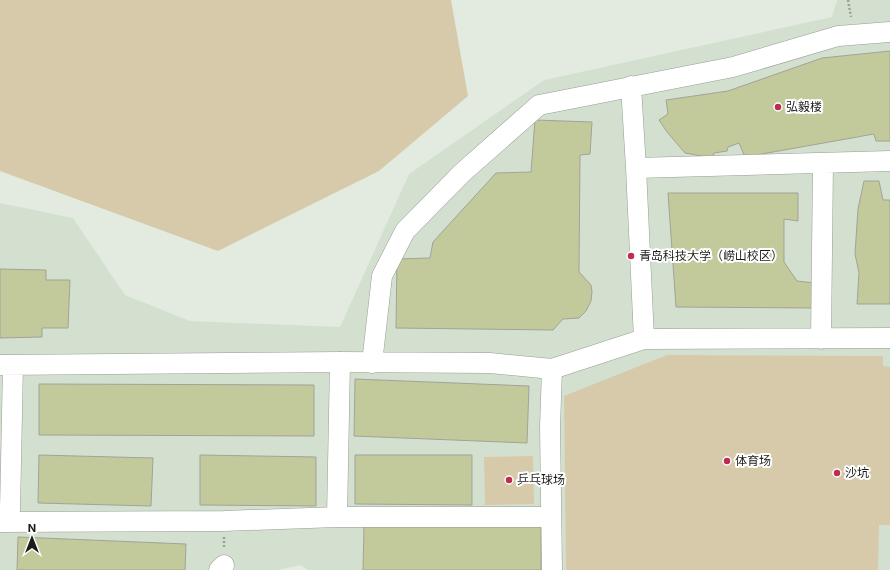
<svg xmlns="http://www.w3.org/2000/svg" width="890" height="570" font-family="Inter,'Noto Sans SC',sans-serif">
  <rect width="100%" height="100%" fill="#e3ebe1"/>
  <path fill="#d3e0d0" d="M 837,0 L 890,0 L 890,570 L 308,570 L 300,565 L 278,570 L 0,570 L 0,203 L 73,218 L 125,295 L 190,321 L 340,327 L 409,174 L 544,80 L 832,17 Z"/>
  <path fill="#d7caaa" d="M 0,0 L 451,0 L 468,96 L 379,171 L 218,251 L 0,171 Z
    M 667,355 L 883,356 L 883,366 L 890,367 L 890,525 L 879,525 L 878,570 L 566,570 L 564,396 Z
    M 533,456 L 534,504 L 485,505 L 484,457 Z"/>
  <path fill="#c2c99b" stroke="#a1a398" d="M 890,51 L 890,141 L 876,141 L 874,134 L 745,157 L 739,143 L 728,147 L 727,151 L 714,153 L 712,158 L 685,153 L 667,132 L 659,120 L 668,114 L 666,100 L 728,91 L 822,58 Z
    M 535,120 L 592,122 L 590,154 L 580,155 L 579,272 L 591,285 L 592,292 L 591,301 L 586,311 L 579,318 L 563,319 L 553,330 L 396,328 L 397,259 L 430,258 L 433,242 L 496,173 L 531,172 Z
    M 864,181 L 879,181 L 883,200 L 890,200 L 890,304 L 857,304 L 859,273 L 855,254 L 858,209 Z
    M 668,193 L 798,193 L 798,221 L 784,219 L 784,262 L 797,281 L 815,283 L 811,308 L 676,307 Z
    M 0,269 L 46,270 L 46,280 L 70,280 L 68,328 L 42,328 L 42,337 L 0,338 Z
    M 355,379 L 529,386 L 527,443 L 354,436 Z
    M 39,384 L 314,385 L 314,436 L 39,435 Z
    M 39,455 L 153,458 L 151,506 L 38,503 Z
    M 200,455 L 316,457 L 316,506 L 200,505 Z
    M 355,455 L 472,455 L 472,505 L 355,504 Z
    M 364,525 L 541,526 L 541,570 L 363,570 Z
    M 18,537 L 186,544 L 185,570 L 17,570 Z"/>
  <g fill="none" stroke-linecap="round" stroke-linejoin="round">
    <g stroke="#969d94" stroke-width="21">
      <path id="minor" d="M 631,86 L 636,168 L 644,339
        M 636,168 L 890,161
        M 821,339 L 823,164
        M 372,363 L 382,276 L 405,231 L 462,173 L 539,105 L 733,67 L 838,36 L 890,32
        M 0,365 L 340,362 L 490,363 L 552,369 L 644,339 L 890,338
        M 0,514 L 10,510 L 13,365
        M 337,517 L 340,362
        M 0,522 L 224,521 L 337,517 L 550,517
        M 219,570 L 224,565
        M 552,570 L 550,427 L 552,369"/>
    </g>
    <path stroke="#9aa099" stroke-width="2.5" stroke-dasharray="2 2" stroke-linecap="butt" d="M 848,0 L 851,17
      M 224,537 L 224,548"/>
    <use href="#minor" stroke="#fff" stroke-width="20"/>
  </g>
  <g fill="#be2d50" stroke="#fff" stroke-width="1.5">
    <circle cx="778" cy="107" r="4"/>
    <circle cx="631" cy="256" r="4"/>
    <circle cx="727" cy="461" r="4"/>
    <circle cx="837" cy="473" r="4"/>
    <circle cx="509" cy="480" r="4"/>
  </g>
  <g text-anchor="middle" stroke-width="4" stroke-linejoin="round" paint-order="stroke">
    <g font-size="12" fill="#1a1c19" stroke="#fff" text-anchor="start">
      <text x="786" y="111">弘毅楼</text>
      <text x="639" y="260">青岛科技大学（崂山校区）</text>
      <text x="735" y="465">体育场</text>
      <text x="845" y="477">沙坑</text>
      <text x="517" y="484">乒乓球场</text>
    </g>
  </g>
  <g transform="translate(32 538)" stroke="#ffffff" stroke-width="3" paint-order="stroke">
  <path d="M0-3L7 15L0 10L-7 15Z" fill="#1a1c19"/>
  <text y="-6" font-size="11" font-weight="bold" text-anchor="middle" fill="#1a1c19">N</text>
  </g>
</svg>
